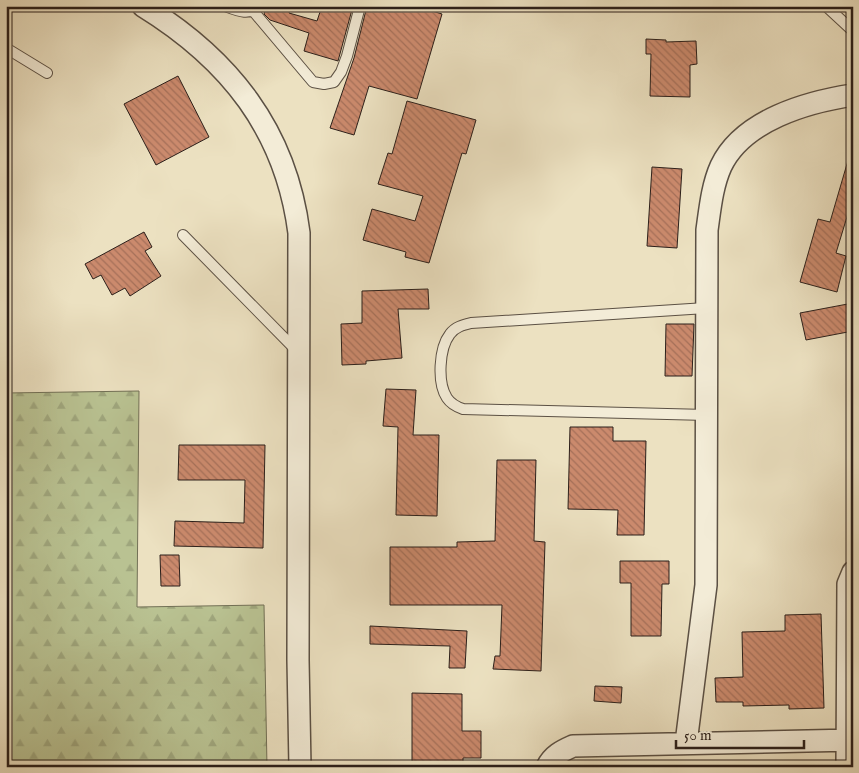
<svg xmlns="http://www.w3.org/2000/svg" width="859" height="773" font-family="'IM FELL English',serif">
  <defs>
    <pattern id="forest-firs" width="22" height="20" patternUnits="userSpaceOnUse" patternTransform="scale(1.25)"><rect width="22" height="20" fill="#b9c292"/><path d="M5 1l3.5 6h-7zM16 11l3.5 6h-7z" fill="#9fa67d"/></pattern>
    <pattern id="building-back-hatch" width="6" height="6" patternUnits="userSpaceOnUse" patternTransform="scale(1.25)"><rect width="6" height="6" fill="#cb8a6d"/><path d="M-1 5l2 2M0 0l6 6M5-1l2 2" fill="none" stroke="#a57059"/></pattern>
  </defs>
  <rect width="100%" height="100%" fill="#ece1c1"/>
  <filter id="stains"><feTurbulence type="fractalNoise" baseFrequency=".004" numOctaves="4"/><feColorMatrix values="0 0 0 0 .2 0 0 0 0 .09 0 0 0 0 .02 0 0 0 .5 -.17"/></filter>
  <radialGradient id="worn" r=".72"><stop offset=".6" stop-color="#630" stop-opacity="0"/><stop offset="1" stop-color="#630" stop-opacity=".3"/></radialGradient>
  <path fill="url(#forest-firs)" stroke="#727056" d="M 139,391 L 137,607 L 264,605 L 267,767 L 6,767 L 6,393 Z"/>
  <path fill="url(#building-back-hatch)" stroke="#2b1f1a" d="M 267,6 L 291,6 L 289,13 L 317,21 L 322,6 L 353,6 L 338,61 L 304,51 L 309,33 L 270,20 L 264,14 Z
    M 367,6 L 416,6 L 442,14 L 417,99 L 369,86 L 354,135 L 330,128 L 354,58 Z
    M 646,39 L 666,40 L 666,42 L 696,41 L 697,64 L 690,65 L 690,97 L 650,96 L 651,54 L 646,54 Z
    M 178,76 L 209,137 L 156,165 L 124,104 Z
    M 407,101 L 476,120 L 466,154 L 462,153 L 429,263 L 405,257 L 406,252 L 363,240 L 372,209 L 415,221 L 423,196 L 378,184 L 388,153 L 392,154 Z
    M 849,157 L 853,157 L 853,197 L 836,253 L 846,256 L 837,292 L 800,282 L 818,219 L 830,222 Z
    M 652,167 L 682,169 L 677,248 L 647,246 Z
    M 144,232 L 152,247 L 145,251 L 161,276 L 130,296 L 125,288 L 112,295 L 101,275 L 93,279 L 85,264 Z
    M 428,289 L 429,309 L 398,309 L 402,358 L 366,361 L 366,364 L 342,365 L 341,324 L 362,323 L 362,291 Z
    M 853,303 L 853,331 L 806,340 L 800,313 Z
    M 666,324 L 694,324 L 692,376 L 665,376 Z
    M 386,389 L 416,390 L 413,435 L 439,435 L 437,516 L 396,515 L 398,427 L 383,426 Z
    M 570,427 L 613,427 L 613,441 L 646,441 L 644,535 L 617,535 L 618,510 L 568,509 Z
    M 179,445 L 265,445 L 263,548 L 174,546 L 175,521 L 244,523 L 245,480 L 178,480 Z
    M 497,460 L 536,460 L 534,541 L 545,542 L 541,671 L 493,669 L 495,656 L 500,656 L 502,605 L 390,605 L 390,547 L 457,547 L 457,542 L 495,541 Z
    M 160,555 L 179,555 L 180,586 L 161,586 Z
    M 620,561 L 669,561 L 669,584 L 662,584 L 661,636 L 631,636 L 631,583 L 620,583 Z
    M 821,614 L 824,708 L 789,709 L 789,705 L 743,706 L 743,702 L 716,702 L 715,678 L 743,677 L 742,632 L 785,631 L 785,615 Z
    M 370,626 L 467,631 L 465,668 L 449,668 L 450,646 L 370,644 Z
    M 595,686 L 622,687 L 621,703 L 594,701 Z
    M 412,693 L 462,694 L 462,731 L 481,731 L 481,758 L 463,758 L 463,767 L 412,767 Z"/>
  <g fill="none" stroke-linecap="round" stroke-linejoin="round">
    <g stroke="#5b5044" stroke-width="12">
      <path id="service" d="M 225,6 C 238,11 249,16 260,6
        M 826,6 L 853,31
        M 254,12 L 313,82 L 324,84 L 334,82 L 341,72 L 347,56 L 360,6
        M 6,48 L 47,73
        M 183,235 L 296,350
        M 706,308 L 471,323 C 463,325 455,327 450,334 C 439,348 437,383 447,398 C 451,404 457,407 463,409 L 707,415"/>
    </g>
    <g stroke="#5b5044" stroke-width="24">
      <path id="minor" d="M 143,6 C 229,59 286,130 299,233 L 298,660 L 300,767
        M 686,743 L 706,585 L 707,230 C 710,209 712,186 721,166 C 743,120 807,102 853,95
        M 547,767 C 553,755 562,751 573,746 L 853,740
        M 847,767 L 848,584 L 853,572"/>
    </g>
    <use href="#service" stroke="#f3ecd7" stroke-width="10"/>
    <use href="#minor" stroke="#f3ecd7" stroke-width="21"/>
  </g>
  <rect width="859" height="773" fill="none" stroke="#ece1c1" stroke-width="25"/>
  <rect x="8" y="8" width="844" height="758" fill="none" stroke="#2b1f1a" stroke-width="2.5"/>
  <rect x="12" y="12" width="834" height="748" fill="none" stroke="#2b1f1a"/>
  <path d="M676 740v8h128v-8" fill="none" stroke="#2b1f1a" stroke-width="2.5"/>
  <text x="684" y="740" font-size="15" fill="#2b1f1a" stroke="#f3ecd7" stroke-width="4" paint-order="stroke">50 m</text>
  <rect width="100%" height="100%" filter="url(#stains)"/>
  <rect width="100%" height="100%" fill="url(#worn)"/>
</svg>
